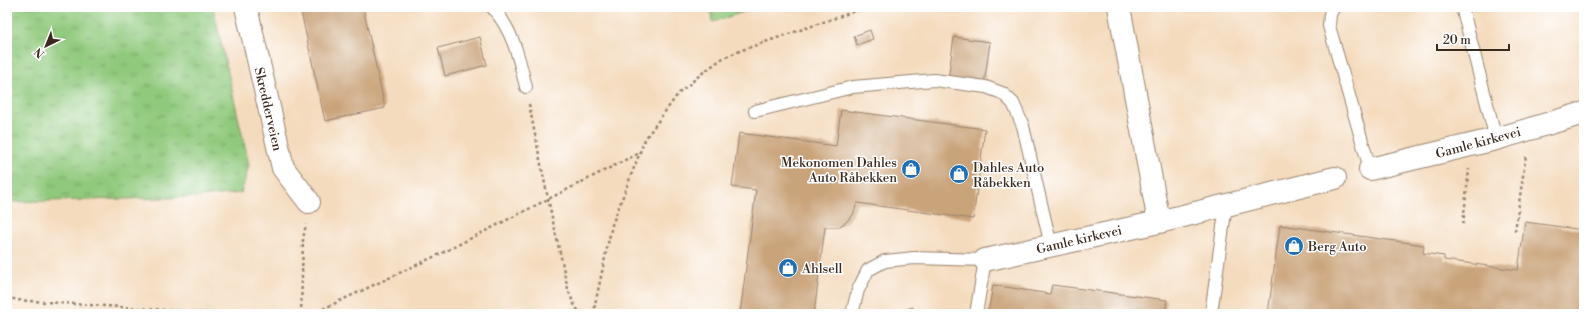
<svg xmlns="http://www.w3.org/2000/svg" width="1591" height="321" font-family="'Libre Bodoni',serif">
  <defs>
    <pattern id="grass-tufts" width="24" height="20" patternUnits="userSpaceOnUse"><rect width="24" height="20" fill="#8fc97c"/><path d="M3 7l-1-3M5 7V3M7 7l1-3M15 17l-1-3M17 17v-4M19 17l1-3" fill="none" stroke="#76a365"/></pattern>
  </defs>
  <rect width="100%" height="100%" fill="#fff"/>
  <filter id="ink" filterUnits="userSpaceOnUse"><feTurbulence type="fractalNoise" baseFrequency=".025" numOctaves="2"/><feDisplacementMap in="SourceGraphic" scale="8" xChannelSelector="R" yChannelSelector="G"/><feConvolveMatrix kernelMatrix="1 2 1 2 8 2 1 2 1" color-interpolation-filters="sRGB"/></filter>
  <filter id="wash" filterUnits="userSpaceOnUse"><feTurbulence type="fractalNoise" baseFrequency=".012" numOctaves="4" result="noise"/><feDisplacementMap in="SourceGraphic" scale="16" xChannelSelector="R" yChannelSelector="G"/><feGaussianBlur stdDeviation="0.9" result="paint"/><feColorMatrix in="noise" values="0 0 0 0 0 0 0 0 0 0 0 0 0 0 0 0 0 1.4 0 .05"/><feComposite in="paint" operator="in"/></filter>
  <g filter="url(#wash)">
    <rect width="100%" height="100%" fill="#f4dbbe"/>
    <path fill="url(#grass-tufts)" stroke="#657a4d" d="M 8,7 L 213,7 L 249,165 L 241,193 L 198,197 L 7,202 L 7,54 L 12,43 Z
      M 709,7 L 758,7 L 713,22 Z"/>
    <g id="blocks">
      <path fill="#c9a379" d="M 300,7 L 363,7 L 385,108 L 325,121 Z
        M 870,30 L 873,39 L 857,45 L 854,36 Z
        M 480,37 L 487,65 L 445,76 L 438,48 Z
        M 954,37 L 990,42 L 984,85 L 948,80 Z
        M 841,110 L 985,129 L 973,219 L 857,203 L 853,215 L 845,223 L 838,227 L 825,227 L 814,314 L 740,314 L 756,190 L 732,187 L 739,133 L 836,146 Z
        M 1525,222 L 1584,230 L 1584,314 L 1268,314 L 1280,225 L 1424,245 L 1423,253 L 1444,256 L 1444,260 L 1518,270 Z
        M 993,285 L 1050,294 L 1052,285 L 1167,300 L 1165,314 L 988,314 Z
        M 913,307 L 913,314 L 890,314 Z"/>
    </g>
  </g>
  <g filter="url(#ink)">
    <use href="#blocks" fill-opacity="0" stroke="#98826e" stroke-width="1"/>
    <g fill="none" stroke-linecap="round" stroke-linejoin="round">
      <g stroke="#98826e" stroke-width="14">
        <path id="service" d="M 492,7 C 513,30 519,58 526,87
          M 1334,7 L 1330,14 L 1329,26 L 1370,169
          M 1462,7 L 1496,139
          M 755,111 L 853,87 L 934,80 L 986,87 L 1002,93 L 1013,103 L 1023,126 L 1051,246
          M 852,314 L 858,290 L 868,270 L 885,261 L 914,258 L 985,260 L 976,314
          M 1211,314 L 1226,205"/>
      </g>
      <g stroke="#98826e" stroke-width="24">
        <path id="minor" d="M 246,7 L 283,168 L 309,202
          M 1119,7 L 1159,222
          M 1370,169 L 1496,139 L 1584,113
          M 985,260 L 1159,222 L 1335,178"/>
      </g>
      <path stroke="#98826e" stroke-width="2.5" stroke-dasharray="3 3" stroke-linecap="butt" d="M 529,104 C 539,155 549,206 561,257 C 565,275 568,300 581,314
        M 1463,224 L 1469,169
        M 1515,231 L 1526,155
        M 7,296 L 16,300 L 225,314
        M 301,314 L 303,239 L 306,224
        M 312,314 L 442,253 L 639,153
        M 593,314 L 612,225 L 645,139 L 678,94 L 701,74 L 723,58 L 742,50 L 867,7"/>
      <use href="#service" stroke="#fff" stroke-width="12"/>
      <use href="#minor" stroke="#fff" stroke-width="22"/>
    </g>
  </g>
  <defs>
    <g id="shop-disc" transform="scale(1)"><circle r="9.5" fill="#1f6fb2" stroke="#fff"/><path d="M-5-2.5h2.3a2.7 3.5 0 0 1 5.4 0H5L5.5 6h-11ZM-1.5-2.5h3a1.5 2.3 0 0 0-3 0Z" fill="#fff"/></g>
  </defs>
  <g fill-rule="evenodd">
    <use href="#shop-disc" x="911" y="169"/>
    <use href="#shop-disc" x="959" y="174"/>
    <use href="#shop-disc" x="1294" y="246"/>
    <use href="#shop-disc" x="788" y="268"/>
  </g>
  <g text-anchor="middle" stroke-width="3" stroke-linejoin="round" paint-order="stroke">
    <g font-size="13" fill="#3b2a1e" stroke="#fff">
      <text transform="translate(269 109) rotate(77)" y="5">Skredderveien</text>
      <text transform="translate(1478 142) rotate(-15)" y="5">Gamle kirkevei</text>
      <text transform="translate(1079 239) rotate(-13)" y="5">Gamle kirkevei</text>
    </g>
    <g font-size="13" fill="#3b2a1e" stroke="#fff" text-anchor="start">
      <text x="897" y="167" text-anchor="end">Mekonomen Dahles<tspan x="897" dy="15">Auto Råbekken</tspan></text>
      <text x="973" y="172">Dahles Auto<tspan x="973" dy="15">Råbekken</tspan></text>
      <text x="1308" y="251">Berg Auto</text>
      <text x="802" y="273">Ahlsell</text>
    </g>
  </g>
  <rect width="1591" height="321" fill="none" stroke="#fff" stroke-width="24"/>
  <g transform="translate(46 46) rotate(223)" stroke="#ffffff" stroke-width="3" paint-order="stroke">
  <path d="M0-3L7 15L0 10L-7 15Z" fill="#3b2a1e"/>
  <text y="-6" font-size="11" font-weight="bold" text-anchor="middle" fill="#3b2a1e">N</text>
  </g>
  <path d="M1437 44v6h72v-6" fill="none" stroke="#3b2a1e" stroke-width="2"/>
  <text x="1443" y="44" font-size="12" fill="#3b2a1e" stroke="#ffffff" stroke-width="3" paint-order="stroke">20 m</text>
</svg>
